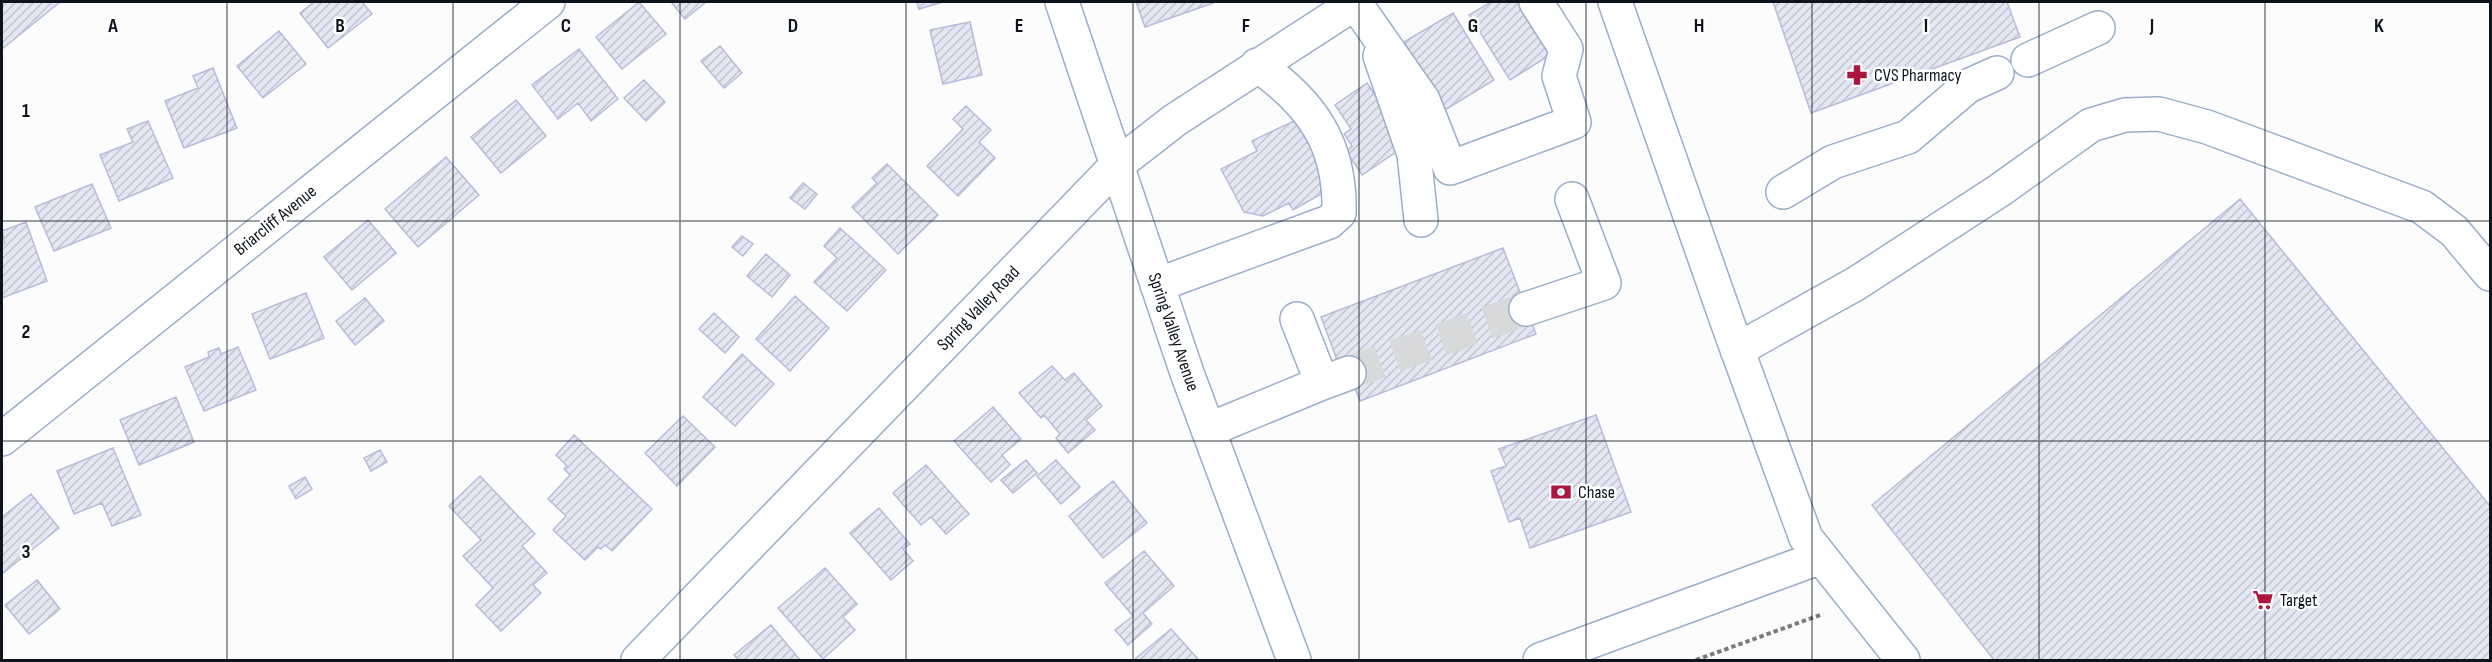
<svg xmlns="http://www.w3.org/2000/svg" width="2492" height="662" font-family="'Sofia Sans Condensed',sans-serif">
  <defs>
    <pattern id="building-hatch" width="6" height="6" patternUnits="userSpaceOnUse" patternTransform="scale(1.5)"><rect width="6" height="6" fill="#e4e6f3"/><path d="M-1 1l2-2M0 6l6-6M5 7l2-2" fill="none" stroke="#c2c4d0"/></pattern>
  </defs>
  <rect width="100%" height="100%" fill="#fcfcfc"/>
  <path fill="url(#building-hatch)" stroke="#b8bcdb" stroke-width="1.5" d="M 2,2 L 60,2 L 2,49 Z
    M 314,2 L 362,2 L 372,14 L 328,48 L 300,13 Z
    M 639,2 L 666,34 L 622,69 L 596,37 Z
    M 671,2 L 706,2 L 685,19 Z
    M 917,2 L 943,2 L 919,9 Z
    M 1136,2 L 1216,2 L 1145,27 Z
    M 1491,2 L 1518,2 L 1550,55 L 1510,80 L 1469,15 Z
    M 1773,2 L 2007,2 L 2020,37 L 1811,113 Z
    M 1453,13 L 1494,80 L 1445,110 L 1404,42 Z
    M 970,22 L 982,75 L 943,84 L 930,30 Z
    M 279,31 L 306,64 L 263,98 L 237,66 Z
    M 720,46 L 742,73 L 724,88 L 701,61 Z
    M 579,49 L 618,99 L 591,121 L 578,103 L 558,119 L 532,85 Z
    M 213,68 L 237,128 L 184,148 L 165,101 L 198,88 L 193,76 Z
    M 644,80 L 665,102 L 646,121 L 624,98 Z
    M 1367,83 L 1408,144 L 1362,175 L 1346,151 L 1352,146 L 1344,134 L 1351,129 L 1335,105 Z
    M 516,100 L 546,136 L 501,173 L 471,137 Z
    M 966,106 L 991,130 L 979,142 L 995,158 L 958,196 L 927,166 L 963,129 L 953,119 Z
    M 1298,119 L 1320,162 L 1321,194 L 1293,210 L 1289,203 L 1263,216 L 1244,212 L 1221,169 L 1257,151 L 1252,141 Z
    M 148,121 L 173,178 L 119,201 L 100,155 L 133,142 L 127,129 Z
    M 446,157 L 479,195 L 418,247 L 385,209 Z
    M 887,164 L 938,215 L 898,254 L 852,207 L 877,183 L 872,178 Z
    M 803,183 L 817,194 L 805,209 L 790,198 Z
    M 92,184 L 111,228 L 54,251 L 35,207 Z
    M 2240,199 L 2490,506 L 2490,660 L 1994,660 L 1872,505 Z
    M 368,220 L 396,253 L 352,290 L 324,257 Z
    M 26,222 L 47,281 L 2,298 L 2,244 L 5,243 L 2,231 Z
    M 840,228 L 886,270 L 847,311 L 814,282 L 837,258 L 824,246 Z
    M 742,236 L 753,244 L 743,256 L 732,247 Z
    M 1503,248 L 1536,334 L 1360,401 L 1343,357 L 1337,360 L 1321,317 Z
    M 766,254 L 790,275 L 772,297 L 747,276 Z
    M 306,293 L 324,338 L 270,359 L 252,314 Z
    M 795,296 L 829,328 L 790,371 L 756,339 Z
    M 365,298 L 384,321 L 355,345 L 336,321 Z
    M 714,313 L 739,337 L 725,353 L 699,329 Z
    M 238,347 L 256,390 L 204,411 L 185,367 L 209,357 L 208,352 L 219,348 L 221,354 Z
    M 742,354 L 774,384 L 735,426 L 703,397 Z
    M 1052,366 L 1065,380 L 1074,373 L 1102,406 L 1086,420 L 1095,430 L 1068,453 L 1056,438 L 1060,434 L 1044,415 L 1041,418 L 1019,393 Z
    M 176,397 L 194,442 L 139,465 L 120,420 Z
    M 993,407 L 1021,439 L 1002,455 L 1010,465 L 991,482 L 954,441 Z
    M 1596,415 L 1631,512 L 1530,548 L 1520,518 L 1509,522 L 1491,471 L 1506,466 L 1499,449 Z
    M 683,416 L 715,447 L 677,486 L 645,453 Z
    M 574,435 L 652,509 L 612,551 L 605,545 L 601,549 L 598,547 L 585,560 L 553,530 L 566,516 L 548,499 L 570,475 L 564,469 L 567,466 L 556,455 Z
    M 113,448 L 141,515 L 112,526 L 102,503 L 74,514 L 57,471 Z
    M 380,450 L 387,462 L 371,471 L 364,458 Z
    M 1026,460 L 1037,473 L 1013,493 L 1001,480 Z
    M 1056,460 L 1080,487 L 1061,504 L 1037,476 Z
    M 926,465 L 969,514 L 946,534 L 931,517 L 921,525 L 893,493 Z
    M 480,476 L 535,534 L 522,546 L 547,573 L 533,585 L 541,593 L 501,631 L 476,605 L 493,588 L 463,556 L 481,540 L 449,506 Z
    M 305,477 L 312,489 L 296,499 L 289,486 Z
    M 1113,481 L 1147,523 L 1103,558 L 1069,516 Z
    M 31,494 L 59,528 L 2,574 L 2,517 Z
    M 879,508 L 910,544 L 903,549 L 913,561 L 891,580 L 850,533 Z
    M 1144,551 L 1174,586 L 1143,613 L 1152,624 L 1128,645 L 1115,630 L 1133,616 L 1105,583 Z
    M 825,568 L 857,604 L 843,617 L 855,630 L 823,659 L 778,608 Z
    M 37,580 L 60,609 L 29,634 L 5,605 Z
    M 771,625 L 800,660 L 739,660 L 734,655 Z
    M 1171,629 L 1199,660 L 1136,660 L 1135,659 Z"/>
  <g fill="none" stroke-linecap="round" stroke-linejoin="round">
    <path stroke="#d8d9db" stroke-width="33" stroke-dasharray="33 16" stroke-linecap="butt" d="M 1349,373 L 1526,309"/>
    <g stroke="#9baec9" stroke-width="36">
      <path id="minor" d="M 1062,2 L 1187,373 L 1294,660
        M 1615,2 L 1729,327 L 1806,538 L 1903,660
        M 1355,3 L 1423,100 L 1450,168 L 1574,122 L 1559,76 L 1566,49 L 1536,2
        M 1380,56 L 1414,154 L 1421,220
        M 2028,60 L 2098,28
        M 1783,192 L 1833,162 L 1908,137 L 1968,86 L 1997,73
        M 1157,285 L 1329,222 L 1339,213 C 1341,145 1312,103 1257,65
        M 1526,309 L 1604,283 L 1572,199
        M 1737,350 L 1857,283 L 2000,190 L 2091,125 L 2125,115 L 2159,114 L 2207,127 L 2422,207 L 2454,231 L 2490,274
        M 1322,383 L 1349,373
        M 1208,430 L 1322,383 L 1297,319
        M 2,439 L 548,2
        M 638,660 L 1117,165 L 1175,120 L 1357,2
        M 1540,660 L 1821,557"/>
    </g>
    <path stroke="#797d82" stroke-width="4" stroke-dasharray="4.5 3" stroke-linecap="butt" d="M 1696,660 L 1823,614"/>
    <use href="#minor" stroke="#fff" stroke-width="33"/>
  </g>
  <path fill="none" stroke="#0d141e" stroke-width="1.5" stroke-opacity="0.55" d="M 227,2 L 227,660M 453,2 L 453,660M 680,2 L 680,660M 906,2 L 906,660M 1133,2 L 1133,660M 1359,2 L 1359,660M 1586,2 L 1586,660M 1812,2 L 1812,660M 2039,2 L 2039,660M 2265,2 L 2265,660M 2,221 L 2490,221M 2,441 L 2490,441"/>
  <defs>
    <g id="pharmacy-bare" transform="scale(1.62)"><path d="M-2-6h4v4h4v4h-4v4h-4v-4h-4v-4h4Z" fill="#ac1740" stroke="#fff" stroke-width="2.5" paint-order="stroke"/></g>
    <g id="bank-bare" transform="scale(1.62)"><path d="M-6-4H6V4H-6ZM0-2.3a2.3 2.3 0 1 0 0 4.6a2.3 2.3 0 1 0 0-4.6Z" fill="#ac1740" stroke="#fff" stroke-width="2.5" paint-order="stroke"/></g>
    <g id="supermarket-bare" transform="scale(1.62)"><path d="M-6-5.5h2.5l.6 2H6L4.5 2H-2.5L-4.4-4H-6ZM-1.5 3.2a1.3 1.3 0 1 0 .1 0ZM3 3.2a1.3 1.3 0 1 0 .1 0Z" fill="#ac1740" stroke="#fff" stroke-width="2.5" paint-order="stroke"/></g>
  </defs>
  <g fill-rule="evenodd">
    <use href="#pharmacy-bare" x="1857" y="75"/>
    <use href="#bank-bare" x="1561" y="492"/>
    <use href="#supermarket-bare" x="2263" y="600"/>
  </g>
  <g text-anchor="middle" stroke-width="5" stroke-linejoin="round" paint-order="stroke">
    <g font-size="18" fill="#0d141e" stroke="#fff" text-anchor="start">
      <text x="1874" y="81">CVS Pharmacy</text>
      <text x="1578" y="498">Chase</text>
      <text x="2280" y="606">Target</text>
    </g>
    <g font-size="18" fill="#0d141e" stroke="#fff">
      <text transform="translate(275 220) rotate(-39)" y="6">Briarcliff Avenue</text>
      <text transform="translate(978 308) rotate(-46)" y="6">Spring Valley Road</text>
      <text transform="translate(1174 332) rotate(71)" y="6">Spring Valley Avenue</text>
    </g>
  </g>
  <g font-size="20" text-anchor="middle" font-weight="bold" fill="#0d141e" stroke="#fff" stroke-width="5" stroke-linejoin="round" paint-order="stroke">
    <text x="113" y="32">A</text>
    <text x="340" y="32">B</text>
    <text x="566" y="32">C</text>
    <text x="793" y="32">D</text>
    <text x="1019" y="32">E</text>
    <text x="1246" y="32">F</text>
    <text x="1473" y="32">G</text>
    <text x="1699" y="32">H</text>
    <text x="1926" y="32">I</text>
    <text x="2152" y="32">J</text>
    <text x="2379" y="32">K</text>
    <text x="26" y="117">1</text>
    <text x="26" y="338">2</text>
    <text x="26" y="558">3</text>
  </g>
  <rect width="2492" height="662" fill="none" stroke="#0d141e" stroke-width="6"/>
</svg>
